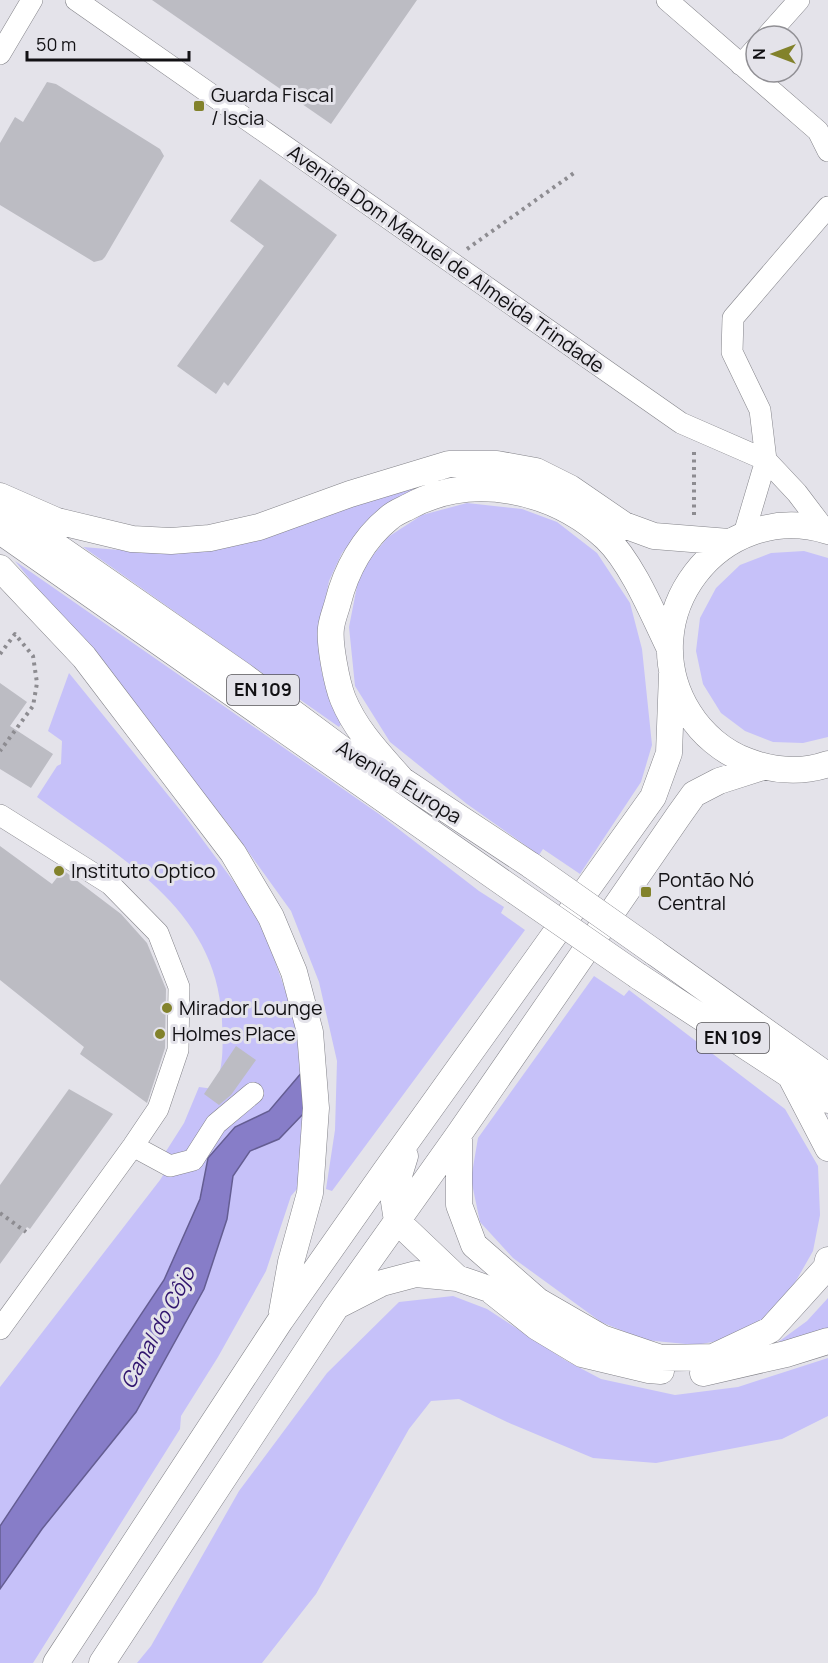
<svg xmlns="http://www.w3.org/2000/svg" width="828" height="1663" font-family="Manrope,sans-serif">
  <rect width="100%" height="100%" fill="#e4e3ea"/>
  <path fill="#c6c1f9" d="M 460,477 L 420,490 L 362,529 L 342,553 L 329,581 L 318,639 L 322,674 L 341,724 L 339,727 L 83,547 L 168,554 L 222,546 L 413,485 Z
    M 467,503 L 522,509 L 557,522 L 597,553 L 630,603 L 642,649 L 652,745 L 641,782 L 580,874 L 543,849 L 539,855 L 467,804 L 390,742 L 355,686 L 349,627 L 360,571 L 388,537 L 422,515 Z
    M 804,551 L 828,558 L 828,737 L 803,743 L 773,742 L 745,731 L 721,713 L 703,684 L 696,651 L 700,618 L 716,588 L 740,565 L 771,553 Z
    M 15,561 L 379,814 L 479,891 L 504,907 L 501,913 L 525,930 L 332,1191 L 326,1189 L 335,1130 L 337,1061 L 319,982 L 291,911 L 229,825 Z
    M 69,673 L 185,816 L 251,905 L 266,935 L 300,1033 L 306,1126 L 302,1183 L 291,1196 L 266,1271 L 218,1357 L 181,1416 L 180,1429 L 33,1663 L 0,1663 L 0,1387 L 160,1180 L 171,1163 L 163,1156 L 184,1123 L 199,1087 L 214,1089 C 224,1068 223,1044 222,1021 C 218,908 118,857 37,797 L 57,766 L 61,764 L 62,741 L 48,731 Z
    M 594,976 L 624,996 L 629,990 L 785,1109 L 818,1166 L 820,1215 L 813,1251 L 792,1288 L 764,1319 L 734,1338 L 696,1345 L 645,1340 L 601,1322 L 513,1258 L 480,1222 L 471,1179 L 478,1138 Z
    M 453,1296 L 487,1309 L 565,1360 L 601,1379 L 675,1395 L 738,1387 L 828,1358 L 828,1416 L 782,1439 L 656,1463 L 593,1458 L 507,1422 L 459,1399 L 431,1401 L 409,1429 L 316,1594 L 262,1663 L 137,1663 L 151,1646 L 239,1491 L 327,1373 L 399,1302 Z
    M 828,1298 L 828,1333 L 770,1348 L 807,1321 Z"/>
  <path fill="#877dc8" stroke="#645d92" stroke-width="1.5" d="M 303,1071 L 305,1112 L 279,1139 L 250,1151 L 233,1176 L 227,1219 L 204,1289 L 136,1412 L 42,1529 L 0,1589 L 0,1526 L 164,1280 L 200,1199 L 208,1158 L 235,1127 L 269,1111 Z"/>
  <path fill="#bcbcc3" d="M 152,0 L 417,0 L 331,124 Z
    M 47,82 L 56,84 L 160,149 L 164,156 L 105,257 L 102,260 L 94,262 L 0,205 L 0,143 L 15,117 L 23,122 Z
    M 260,179 L 337,235 L 228,386 L 224,382 L 216,394 L 177,366 L 264,246 L 230,221 Z
    M 0,683 L 27,702 L 10,726 L 53,754 L 31,788 L 0,769 Z
    M 0,846 L 52,884 L 63,870 L 121,914 L 147,943 L 166,989 L 165,1048 L 147,1103 L 80,1054 L 84,1047 L 0,980 Z
    M 236,1046 L 256,1060 L 231,1095 L 219,1105 L 204,1094 Z
    M 69,1089 L 113,1114 L 30,1229 L 27,1227 L 0,1264 L 0,1185 Z"/>
  <g fill="none" stroke-linecap="round" stroke-linejoin="round">
    <g stroke="#838389" stroke-width="22">
      <path id="minor" d="M 76,0 L 681,423 L 766,460 L 797,493 L 825,530
        M 667,0 L 818,131 L 828,151
        M 767,36 L 799,0
        M 0,54 L 32,0
        M 741,65 L 756,48
        M 744,534 L 766,460 L 760,410 L 732,352 L 733,318 L 828,207
        M 0,815 L 110,884 L 158,933 L 179,987 L 178,1050 L 158,1109 L 133,1146 L 0,1329
        M 133,1146 L 170,1166 L 193,1160 L 216,1124 L 253,1093"/>
    </g>
    <g stroke="#838389" stroke-width="27">
      <path id="major" d="M 0,496 L 57,521 L 132,539 L 171,541 L 210,538 L 259,527 L 350,494 L 449,464 L 497,464 L 536,471 L 570,488 L 624,525 L 654,536 L 729,542
        M 3,509 L 242,675 L 343,750 L 402,780 L 532,866
        M 0,531 L 515,891
        M 828,531 C 720,498 629,617 689,713 C 702,734 723,752 747,761 C 773,771 802,773 828,764
        M 0,568 L 84,657 L 233,853 L 271,917 L 294,972 L 310,1032 L 316,1108 L 310,1193 L 291,1262 L 282,1312
        M 402,780 C 380,755 356,731 343,699 C 337,684 329,644 331,628 C 332,619 336,610 338,602 C 346,570 363,539 389,518 C 394,513 402,510 408,507 C 472,472 553,489 606,538 C 632,563 653,614 669,647
        M 654,952 L 828,1076
        M 638,976 L 828,1100
        M 791,1077 L 828,1148
        M 459,1134 L 459,1205 L 474,1245 L 538,1301 L 602,1338 L 661,1358 L 713,1357 L 770,1330 L 826,1268 L 828,1260
        M 405,1156 L 393,1195 L 397,1221 L 457,1278
        M 339,1305 L 382,1283 L 416,1274 L 457,1278 L 489,1289 L 537,1327 L 582,1354 L 649,1370 L 661,1371
        M 703,1373 L 786,1354 L 828,1341
        M 56,1663 L 280,1321 L 384,1173 L 653,797 L 669,753 L 672,674
        M 102,1663 L 336,1307 L 459,1134 L 679,815 L 694,794 L 719,781 L 763,767"/>
    </g>
    <path stroke="#8d8c91" stroke-width="4" stroke-dasharray="3 4.5" stroke-linecap="butt" d="M 467,249 L 574,173
      M 694,452 L 694,516
      M 0,654 L 15,634 L 33,656 L 37,683 L 33,706 L 0,751
      M 0,1213 L 26,1232"/>
    <use href="#minor" stroke="#fff" stroke-width="21"/>
    <use href="#major" stroke="#fff" stroke-width="26"/>
    <g stroke="#838389" stroke-width="27" stroke-linecap="butt">
      <path id="major-bridge" d="M 532,866 L 654,952
        M 515,891 L 638,976"/>
    </g>
    <use href="#major-bridge" stroke="#fff" stroke-width="26"/>
  </g>
  <g fill="#82822b" stroke="#e4e3ea" stroke-width="2">
    <rect x="193" y="100" width="12" height="12" rx="3"/>
    <circle cx="59" cy="871" r="6"/>
    <rect x="640" y="886" width="12" height="12" rx="3"/>
    <circle cx="167" cy="1008" r="6"/>
    <circle cx="160" cy="1034" r="6"/>
  </g>
  <g text-anchor="middle" stroke-width="6" stroke-linejoin="round" paint-order="stroke">
    <g fill="#e4e3ea" stroke="#515054" stroke-width="1.5">
      <rect x="227" y="675" width="72" height="30" rx="4.5"/>
      <rect x="697" y="1023" width="72" height="30" rx="4.5"/>
    </g>
    <g font-size="18" font-weight="bold" fill="#121114">
      <text x="263" y="696">EN 109</text>
      <text x="733" y="1044">EN 109</text>
    </g>
    <g font-size="20" fill="#121114" stroke="#e4e3ea" text-anchor="start">
      <text x="211" y="102">Guarda Fiscal<tspan x="211" dy="23">/ Iscia</tspan></text>
      <text x="71" y="878">Instituto Optico</text>
      <text x="658" y="887">Pontão Nó<tspan x="658" dy="23">Central</tspan></text>
      <text x="179" y="1015">Mirador Lounge</text>
      <text x="172" y="1041">Holmes Place</text>
    </g>
    <g font-size="20" fill="#121114" stroke="#e4e3ea">
      <text transform="translate(446 259) rotate(35)" y="7">Avenida Dom Manuel de Almeida Trindade</text>
      <text transform="translate(399 782) rotate(31)" y="7">Avenida Europa</text>
    </g>
    <g font-size="21" font-style="italic" fill="#30146e" stroke="#e4e3ea">
      <text transform="translate(158 1328) rotate(-62)" y="7">Canal do Côjo</text>
    </g>
  </g>
  <g transform="translate(774 54) rotate(270)"><circle r="28" fill="#e4e3ea" stroke="#908f94" stroke-width="1.5"/>
  <path d="M0-4.5L10 22L0 15L-10 22Z" fill="#82822b"/>
  <text y="-9" font-size="16" font-weight="bold" text-anchor="middle" fill="#121114">N</text>
  </g>
  <path d="M27 51v9h162v-9" fill="none" stroke="#121114" stroke-width="3"/>
  <text x="36" y="51" font-size="18" fill="#121114" stroke="#e4e3ea" stroke-width="4.5" paint-order="stroke">50 m</text>
</svg>
